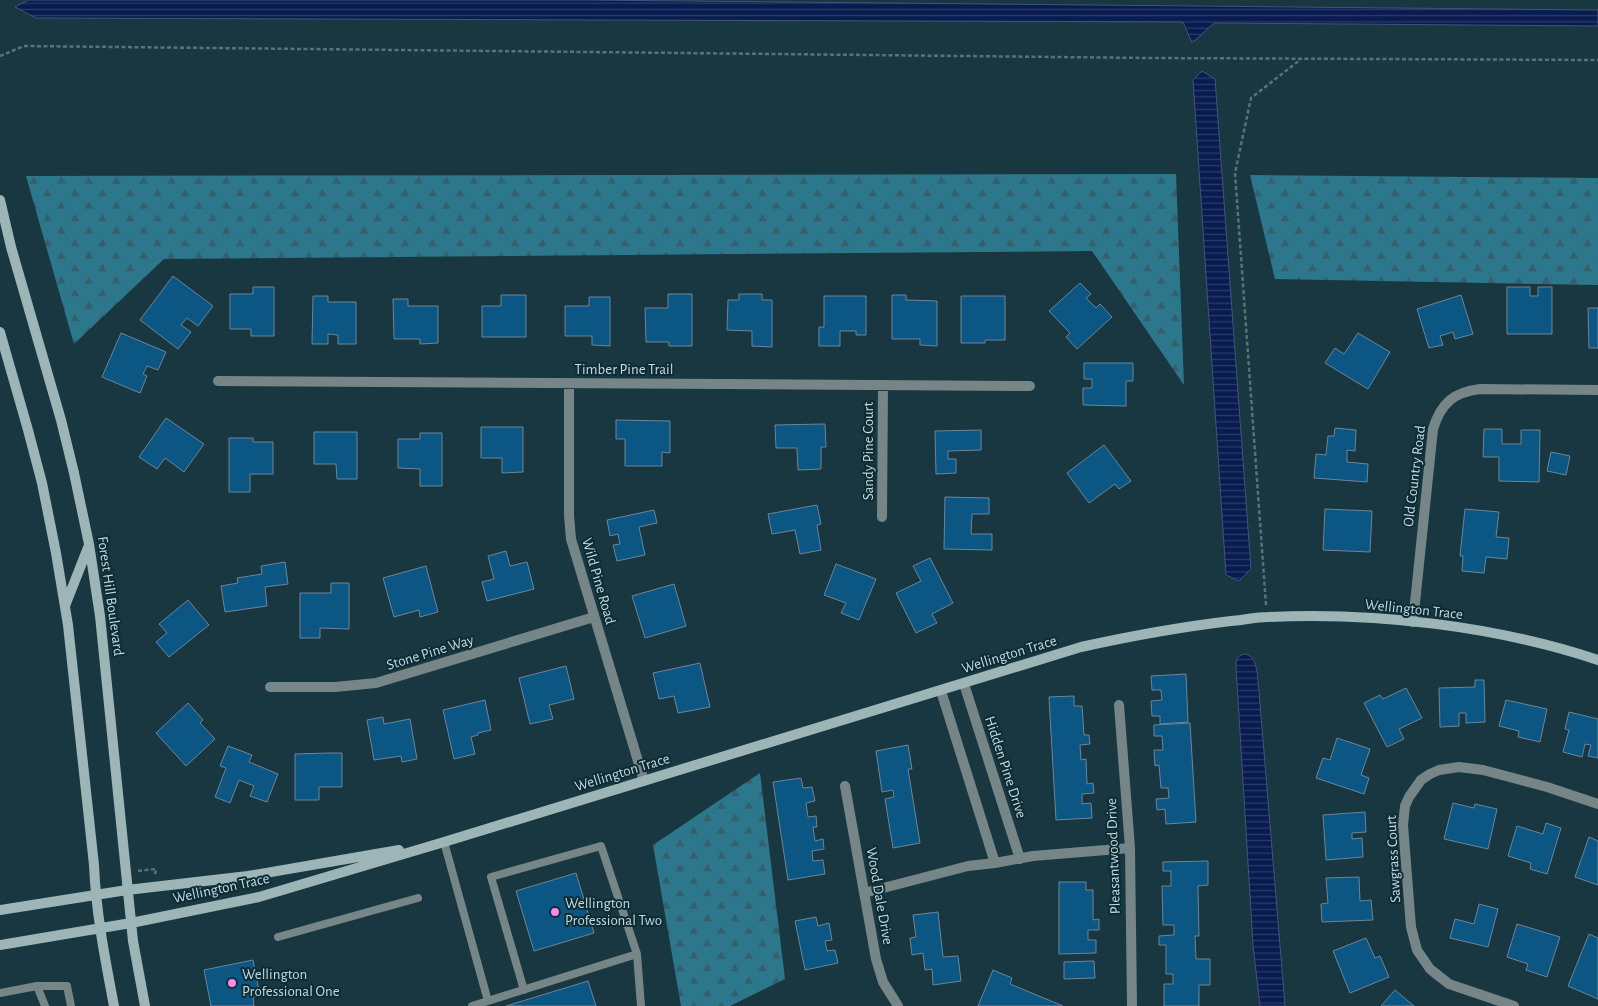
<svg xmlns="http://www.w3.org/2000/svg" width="1598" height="1006" font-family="'Alegreya Sans',sans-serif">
  <defs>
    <pattern id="forest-firs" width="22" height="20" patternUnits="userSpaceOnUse" patternTransform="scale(1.25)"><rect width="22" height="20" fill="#2d778c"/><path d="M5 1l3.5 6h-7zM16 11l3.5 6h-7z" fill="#345f6b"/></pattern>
    <pattern id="water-rules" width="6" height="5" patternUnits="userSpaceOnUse" patternTransform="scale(1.25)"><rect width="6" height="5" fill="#091c50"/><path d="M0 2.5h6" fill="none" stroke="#2b3c69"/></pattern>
  </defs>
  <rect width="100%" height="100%" fill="#183740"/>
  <path fill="url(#forest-firs)" d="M 1176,174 L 1184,385 L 1092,251 L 164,259 L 74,344 L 26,176 Z
    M 1250,175 L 1598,178 L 1598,285 L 1275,279 Z
    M 760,773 L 785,979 L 730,1006 L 681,1006 L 653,845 Z"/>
  <path fill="url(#water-rules)" stroke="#42547b" d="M 28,0 L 585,0 L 1598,10 L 1598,26 L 1214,23 L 1192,43 L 1183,22 L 36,18 L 15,7 Z
    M 1202,71 L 1215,79 L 1251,569 L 1239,581 L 1226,575 L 1193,80 Z
    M 1244,654 C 1259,655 1257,679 1259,691 L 1285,1006 L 1260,1006 L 1253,945 L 1236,667 C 1236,660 1237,656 1244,654 Z"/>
  <path fill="#0b5682" stroke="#6d8598" d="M 173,276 L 213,306 L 198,326 L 187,318 L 181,325 L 191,332 L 178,349 L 140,320 Z
    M 1080,283 L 1091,294 L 1086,298 L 1096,308 L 1100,304 L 1112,317 L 1077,349 L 1066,337 L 1070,333 L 1049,311 Z
    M 253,287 L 274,287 L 274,336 L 251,336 L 251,329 L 230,329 L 230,294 L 253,294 Z
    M 1507,287 L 1530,287 L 1530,296 L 1538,296 L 1538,287 L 1552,287 L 1552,334 L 1507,334 Z
    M 668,294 L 692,294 L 692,346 L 669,346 L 669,342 L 646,342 L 645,308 L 668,308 Z
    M 739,294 L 762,294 L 762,300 L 772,300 L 772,347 L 752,346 L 752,331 L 727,330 L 728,300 L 739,300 Z
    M 501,295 L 526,295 L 526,337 L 482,337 L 482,306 L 501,306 Z
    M 892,295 L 906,295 L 906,300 L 937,301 L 937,346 L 920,345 L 920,339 L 892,339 Z
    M 1461,295 L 1473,334 L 1455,339 L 1453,332 L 1440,336 L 1443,345 L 1429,348 L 1417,309 Z
    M 313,296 L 328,296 L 328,302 L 356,302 L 356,344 L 338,344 L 338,335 L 328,334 L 328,344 L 312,344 Z
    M 824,296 L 866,296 L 866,335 L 856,335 L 856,331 L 840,331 L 840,346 L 819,346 L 819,327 L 824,327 Z
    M 961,296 L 1005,296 L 1005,340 L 985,340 L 985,343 L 961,343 Z
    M 589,297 L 610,297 L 610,346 L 592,345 L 592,336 L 565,336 L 565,306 L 589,306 Z
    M 393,299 L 408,299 L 408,306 L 438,306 L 438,343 L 420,344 L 420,339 L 394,339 Z
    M 1588,308 L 1598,308 L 1598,348 L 1589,348 Z
    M 121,333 L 166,352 L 158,370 L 147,366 L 143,374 L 147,376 L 140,393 L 102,377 Z
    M 1358,333 L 1390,352 L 1368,389 L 1325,363 L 1335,348 L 1344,354 Z
    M 1084,363 L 1133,363 L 1133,381 L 1126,381 L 1126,406 L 1083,405 L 1083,388 L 1092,388 L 1092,379 L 1084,379 Z
    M 166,418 L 204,444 L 184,472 L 165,458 L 157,469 L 139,457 Z
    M 616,420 L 670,421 L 670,453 L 662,452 L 662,466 L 625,466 L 625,439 L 616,439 Z
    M 825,424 L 826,447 L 821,447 L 821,469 L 798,470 L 797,448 L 776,448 L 775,425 Z
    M 481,427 L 523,427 L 523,472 L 502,473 L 502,458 L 481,458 Z
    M 1335,428 L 1356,430 L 1355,451 L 1347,450 L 1347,462 L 1368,464 L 1367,482 L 1314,478 L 1316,454 L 1326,455 L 1328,436 L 1334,436 Z
    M 1484,429 L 1502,429 L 1502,444 L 1521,444 L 1521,430 L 1540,430 L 1539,482 L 1499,481 L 1499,457 L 1483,457 Z
    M 981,430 L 981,450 L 948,451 L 948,459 L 956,459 L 956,473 L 936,474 L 935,431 Z
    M 314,432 L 357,432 L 357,479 L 337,479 L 336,464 L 314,464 Z
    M 420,433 L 442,433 L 442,486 L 420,486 L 420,469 L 398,468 L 398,439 L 420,439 Z
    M 229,438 L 253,438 L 253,442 L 273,442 L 273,474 L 250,474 L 250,492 L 229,492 Z
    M 1104,445 L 1131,481 L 1119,489 L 1115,484 L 1089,503 L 1067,473 Z
    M 1551,452 L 1570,456 L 1566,475 L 1547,471 Z
    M 945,497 L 989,498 L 989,514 L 972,514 L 971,534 L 992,534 L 992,550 L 944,549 Z
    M 817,505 L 821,524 L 817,525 L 821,550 L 800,554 L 795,530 L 772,534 L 768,514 Z
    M 1325,509 L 1372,511 L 1370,552 L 1323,550 Z
    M 1465,509 L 1499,512 L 1496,537 L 1509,538 L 1507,559 L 1486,557 L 1484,573 L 1462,571 L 1463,556 L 1460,556 Z
    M 654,510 L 657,523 L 639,527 L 645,555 L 617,561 L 613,545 L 620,544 L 618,534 L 610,536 L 607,520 Z
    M 506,551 L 510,566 L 527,562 L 534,589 L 487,601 L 482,582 L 494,579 L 488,556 Z
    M 930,558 L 953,603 L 932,614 L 937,623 L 916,633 L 896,593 L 921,581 L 913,566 Z
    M 285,562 L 288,584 L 265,587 L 267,606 L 225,612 L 221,586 L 238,583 L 237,578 L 262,574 L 261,566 Z
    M 836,564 L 876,579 L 859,620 L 841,613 L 846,603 L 824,595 Z
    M 426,566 L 438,612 L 420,617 L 419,610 L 394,617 L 383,578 Z
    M 331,583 L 349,583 L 349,629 L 320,628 L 320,638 L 300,638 L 300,593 L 331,593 Z
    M 674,584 L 686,626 L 645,638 L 632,596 Z
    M 188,600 L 209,625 L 169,657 L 156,642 L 167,633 L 159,624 Z
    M 700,663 L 710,707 L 678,713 L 674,696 L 659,699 L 653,673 Z
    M 566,666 L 574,699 L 549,705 L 553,719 L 530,724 L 519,678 Z
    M 1186,674 L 1188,722 L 1160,724 L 1160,716 L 1152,716 L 1151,701 L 1162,700 L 1161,690 L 1152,690 L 1151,676 Z
    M 1475,680 L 1484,680 L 1485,722 L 1466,723 L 1466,713 L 1459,713 L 1459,726 L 1440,727 L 1439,688 L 1475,687 Z
    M 1406,688 L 1422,718 L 1399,729 L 1404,739 L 1387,747 L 1364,703 L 1380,695 L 1383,699 Z
    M 1074,696 L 1074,706 L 1082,706 L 1084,735 L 1089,735 L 1090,744 L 1080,745 L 1081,760 L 1086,759 L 1087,784 L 1093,783 L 1094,793 L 1082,794 L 1082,804 L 1091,803 L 1092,818 L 1056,820 L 1049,697 Z
    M 485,700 L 491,730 L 478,733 L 478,735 L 471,737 L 475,754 L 454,759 L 443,710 Z
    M 1506,700 L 1547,709 L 1540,742 L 1518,737 L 1519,731 L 1499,726 Z
    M 188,703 L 203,720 L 200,723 L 215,739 L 186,766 L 156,733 Z
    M 1569,712 L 1598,719 L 1598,758 L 1588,756 L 1591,745 L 1585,744 L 1582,757 L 1563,752 L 1569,730 L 1565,729 Z
    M 383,717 L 384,724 L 410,719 L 417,759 L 402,762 L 401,756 L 374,760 L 367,720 Z
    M 1190,723 L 1196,822 L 1166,824 L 1165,809 L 1157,810 L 1156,799 L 1169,798 L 1168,788 L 1161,788 L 1159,765 L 1155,766 L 1154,750 L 1163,750 L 1162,736 L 1154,736 L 1154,725 Z
    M 1337,738 L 1370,749 L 1361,775 L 1369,778 L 1364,794 L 1316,778 L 1323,758 L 1330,760 Z
    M 908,745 L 912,769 L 908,769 L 920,843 L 893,848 L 885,799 L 894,797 L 893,790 L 882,792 L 876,751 Z
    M 228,746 L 252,755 L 249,762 L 278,774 L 267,802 L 250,796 L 254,786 L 239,780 L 230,803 L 215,797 L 226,768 L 220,766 Z
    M 329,753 L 342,753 L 342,787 L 319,787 L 319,800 L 295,800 L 295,754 Z
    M 801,778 L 803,788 L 812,787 L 815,801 L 806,803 L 808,817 L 816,816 L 817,827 L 813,827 L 815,841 L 823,839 L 824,849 L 812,851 L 813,861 L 823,860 L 825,874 L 788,880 L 773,782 Z
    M 1453,803 L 1474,808 L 1475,804 L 1497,809 L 1488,849 L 1444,839 Z
    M 1365,812 L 1366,832 L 1352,833 L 1352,839 L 1362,838 L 1363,857 L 1326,860 L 1323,815 Z
    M 1546,823 L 1561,828 L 1547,874 L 1530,869 L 1531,863 L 1508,856 L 1517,826 L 1543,834 Z
    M 1589,837 L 1598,841 L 1598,885 L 1575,877 Z
    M 1208,861 L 1208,885 L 1198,886 L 1199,936 L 1195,936 L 1196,959 L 1210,959 L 1210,985 L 1199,985 L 1199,1006 L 1164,1006 L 1164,984 L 1173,984 L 1173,974 L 1166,974 L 1166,945 L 1159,945 L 1159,936 L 1174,935 L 1174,925 L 1163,925 L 1162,886 L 1171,886 L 1171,871 L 1163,871 L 1163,862 Z
    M 576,873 L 594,933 L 534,951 L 516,891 Z
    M 1359,877 L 1360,901 L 1371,900 L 1373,920 L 1322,922 L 1321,904 L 1328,903 L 1326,878 Z
    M 1059,882 L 1086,882 L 1086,890 L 1093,890 L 1093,920 L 1099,919 L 1099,930 L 1088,930 L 1088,940 L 1096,940 L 1096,953 L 1059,954 Z
    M 1479,904 L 1498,909 L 1488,947 L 1450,938 L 1455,919 L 1474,924 Z
    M 938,912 L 943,957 L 958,956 L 961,981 L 933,985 L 932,969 L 925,970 L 923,953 L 912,955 L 910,938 L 916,937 L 913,915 Z
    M 816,917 L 818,926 L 829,923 L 832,940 L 825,941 L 827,951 L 835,950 L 838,963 L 805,970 L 795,921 Z
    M 1517,924 L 1560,937 L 1547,977 L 1526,970 L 1528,964 L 1507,957 Z
    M 1589,934 L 1598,938 L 1598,999 L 1568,986 Z
    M 1366,938 L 1375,958 L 1380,956 L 1389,977 L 1350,993 L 1333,951 Z
    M 253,960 L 260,996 L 253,997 L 254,1006 L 211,1006 L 204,970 Z
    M 1094,961 L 1095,978 L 1064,979 L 1064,962 Z
    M 993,970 L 1012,978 L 1010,984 L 1063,1006 L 978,1006 Z
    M 588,981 L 596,1006 L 506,1006 Z
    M 1395,990 L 1414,1006 L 1381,1006 Z"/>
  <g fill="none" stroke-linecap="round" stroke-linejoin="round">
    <path stroke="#59727a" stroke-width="2.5" stroke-dasharray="4 2.5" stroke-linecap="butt" d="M 0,56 L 24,46 L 1150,58 L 1598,60
      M 1266,605 L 1235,173 L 1251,98 L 1300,60
      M 138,871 L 156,869 L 155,875"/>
    <path stroke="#768686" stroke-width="8" d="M 444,842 L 488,1001
      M 278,937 L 418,898
      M 37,986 L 45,1006
      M 524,990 L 491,877 L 601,846 L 637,954 L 641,1006
      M 0,993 L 37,986 L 67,986 L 71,1006
      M 472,1006 L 637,954"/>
    <path stroke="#768686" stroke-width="10" d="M 218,381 L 1030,386
      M 569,383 L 569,515 L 571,539 L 644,781
      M 882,517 L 883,385
      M 1413,622 L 1433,429 C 1441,403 1454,392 1480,389 L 1598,390
      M 964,684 L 1020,859
      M 270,687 L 335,687 L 376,683 L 594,617
      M 941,691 L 995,863
      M 1119,705 L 1130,848 L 1132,1006
      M 845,786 L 876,959 L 883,982 L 898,1006
      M 864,893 L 968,866 L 995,863 L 1033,856 L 1130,848
      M 1514,1006 L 1449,984 L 1430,969 L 1417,950 L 1411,927 L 1403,825 L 1405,806 L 1409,797 L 1421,780 L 1430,774 L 1439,770 L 1459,767 L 1483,770 L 1547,787 L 1598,804"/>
    <path stroke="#9db5b6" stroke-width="10" d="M 0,200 L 11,247 L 61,420 L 74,473 L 89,544 L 100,616 L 133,941 L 145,1006
      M 0,332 L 28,430 L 42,483 L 56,553 L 68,625 L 94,865 C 96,913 105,959 114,1006
      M 65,606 L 89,545
      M 0,910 L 127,890 L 248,876 L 399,850
      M 0,945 L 131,923 L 259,897 L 444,842 L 1081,647 C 1131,636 1180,627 1231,621 C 1243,620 1256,617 1268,617 C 1376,612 1496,626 1598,660"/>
  </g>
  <g fill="#f888ea" stroke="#0d2d36" stroke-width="2">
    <circle cx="555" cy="912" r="5"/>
    <circle cx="232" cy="983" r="5"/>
  </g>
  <g text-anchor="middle" stroke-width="4" stroke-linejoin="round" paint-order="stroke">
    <g font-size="15" fill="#c7d8de" stroke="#0d2d36">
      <text x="624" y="374">Timber Pine Trail</text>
      <text transform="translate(868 451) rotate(-90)" y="5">Sandy Pine Court</text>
      <text transform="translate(1414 476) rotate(-83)" y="5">Old Country Road</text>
      <text transform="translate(599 581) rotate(74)" y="5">Wild Pine Road</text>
      <text transform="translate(111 596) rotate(82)" y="5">Forest Hill Boulevard</text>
      <text transform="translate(1414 609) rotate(6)" y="5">Wellington Trace</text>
      <text transform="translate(430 652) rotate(-17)" y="5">Stone Pine Way</text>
      <text transform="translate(1009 654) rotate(-17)" y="5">Wellington Trace</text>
      <text transform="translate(1006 767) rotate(72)" y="5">Hidden Pine Drive</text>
      <text transform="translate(622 772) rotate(-17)" y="5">Wellington Trace</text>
      <text transform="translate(1113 856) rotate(-92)" y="5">Pleasantwood Drive</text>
      <text transform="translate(1393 859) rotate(-93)" y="5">Sawgrass Court</text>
      <text transform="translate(221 888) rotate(-12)" y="5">Wellington Trace</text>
      <text transform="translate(880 896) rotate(80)" y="5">Wood Dale Drive</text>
    </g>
    <g font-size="15" fill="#c7d8de" stroke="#0d2d36" text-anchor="start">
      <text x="565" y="908">Wellington<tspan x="565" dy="17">Professional Two</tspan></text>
      <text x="242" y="979">Wellington<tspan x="242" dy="17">Professional One</tspan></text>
    </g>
  </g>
</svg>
